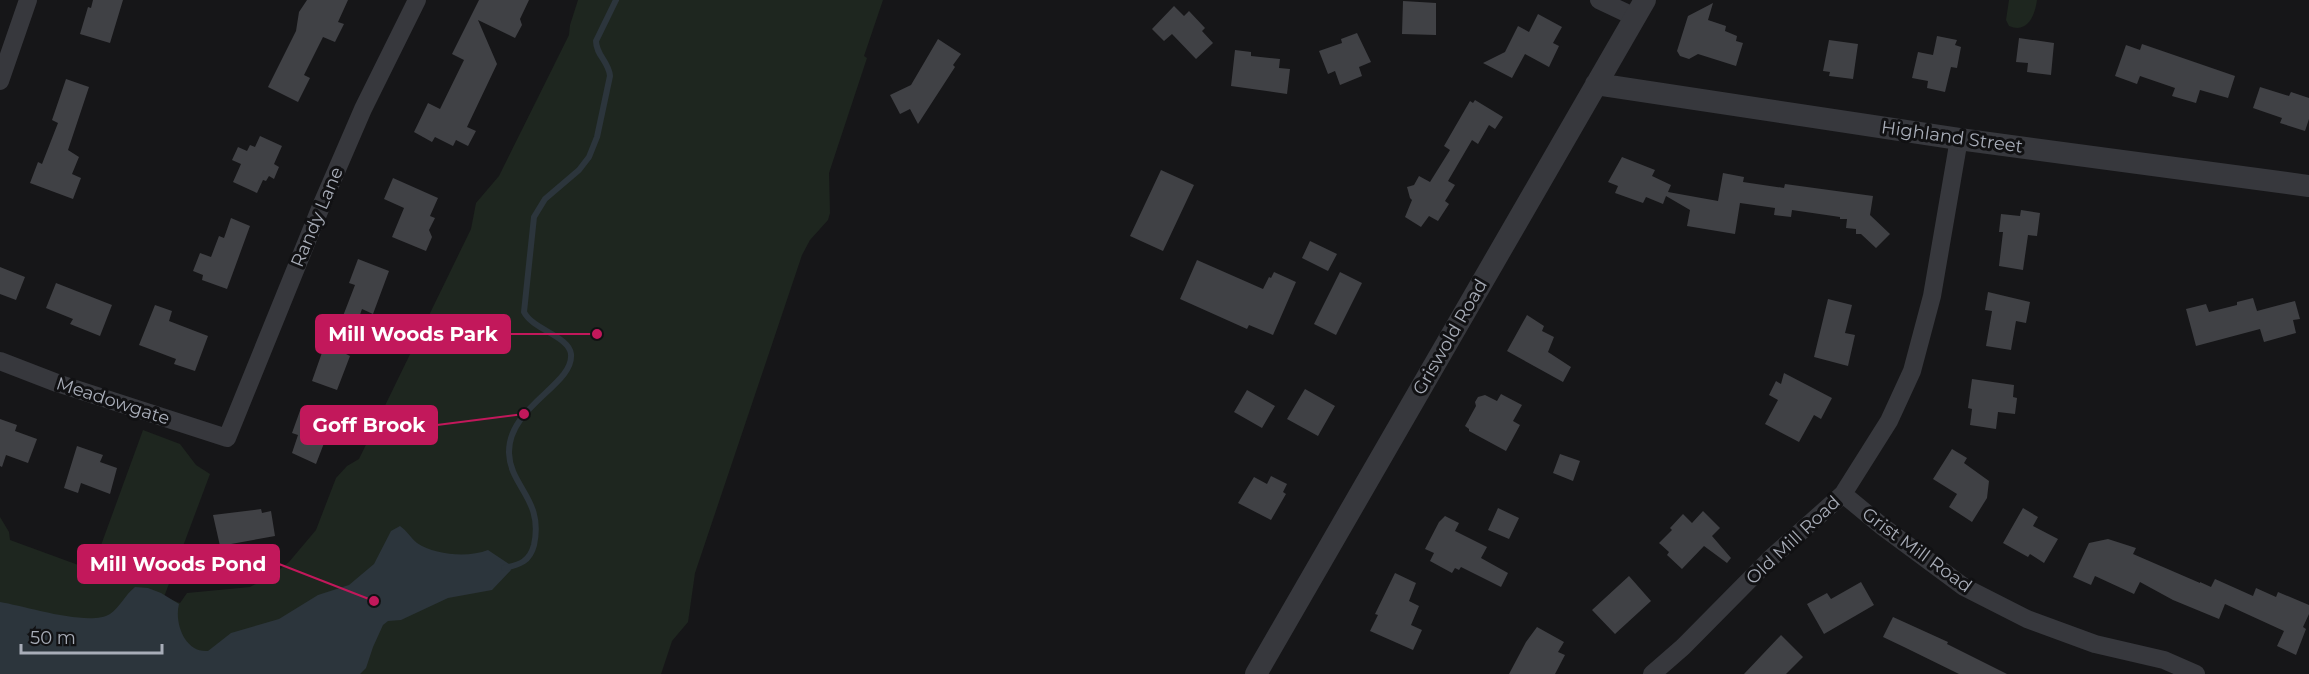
<svg xmlns="http://www.w3.org/2000/svg" width="2309" height="674" font-family="Montserrat,sans-serif">
  <rect width="100%" height="100%" fill="#161618"/>
  <path fill="#1e261f" d="M 578,0 L 883,0 L 864,56 L 867,58 L 829,173 L 830,213 L 828,220 L 810,240 L 802,255 L 695,573 L 688,622 L 672,641 L 661,674 L 0,674 L 0,517 L 9,532 L 10,540 L 92,570 L 143,430 L 180,444 L 196,465 L 210,474 L 164,597 L 180,603 L 187,593 L 250,587 L 273,575 L 289,562 L 316,530 L 336,478 L 347,466 L 359,459 L 471,229 L 476,203 L 499,176 L 569,35 L 570,25 Z
    M 2009,0 L 2037,0 C 2035,15 2028,34 2009,26 L 2006,20 Z"/>
  <path fill="#2c353c" d="M 400,526 C 407,531 411,538 417,543 C 435,555 468,558 488,550 L 509,564 L 511,570 L 492,590 L 448,598 L 401,620 L 388,621 L 383,625 L 373,647 L 366,668 L 360,674 L 0,674 L 0,602 C 25,606 89,627 110,614 C 120,607 125,595 135,587 L 148,588 L 161,593 L 179,604 C 174,623 185,653 208,651 L 231,633 L 279,619 L 318,595 L 349,585 L 374,564 L 391,531 Z"/>
  <g fill="none" stroke-linecap="round" stroke-linejoin="round">
    <path stroke="#2c353c" stroke-width="6" d="M 504,568 C 520,565 530,561 534,545 C 544,499 510,487 509,453 C 508,406 574,385 571,354 C 569,336 533,330 524,312 L 534,217 L 545,199 L 579,170 L 589,157 L 597,137 L 610,76 C 609,62 596,55 596,41 L 616,0"/>
  </g>
  <path fill="#404145" d="M 93,0 L 123,0 L 110,43 L 80,34 L 88,7 L 91,8 Z
    M 307,0 L 348,0 L 338,22 L 344,24 L 335,42 L 323,37 L 304,75 L 310,78 L 298,102 L 268,87 L 296,31 L 299,12 Z
    M 479,0 L 529,0 L 520,19 L 522,25 L 515,38 L 478,20 L 497,64 L 467,127 L 476,131 L 468,146 L 456,140 L 453,146 L 435,137 L 432,142 L 414,132 L 428,103 L 440,109 L 464,60 L 452,54 Z
    M 1403,1 L 1436,3 L 1436,35 L 1402,34 Z
    M 1713,3 L 1708,20 L 1726,26 L 1725,31 L 1737,36 L 1736,41 L 1743,43 L 1736,66 L 1698,54 L 1689,59 L 1680,56 L 1677,51 L 1688,16 Z
    M 1174,6 L 1184,16 L 1189,11 L 1205,28 L 1202,31 L 1213,43 L 1196,59 L 1172,34 L 1164,41 L 1152,29 Z
    M 1538,14 L 1562,27 L 1553,43 L 1559,46 L 1549,67 L 1525,54 L 1512,78 L 1483,63 L 1505,52 L 1518,26 L 1529,32 Z
    M 1357,33 L 1371,62 L 1359,67 L 1362,76 L 1340,85 L 1335,71 L 1328,74 L 1319,51 L 1342,43 L 1341,39 Z
    M 1937,36 L 1957,40 L 1955,45 L 1961,47 L 1957,68 L 1951,67 L 1945,92 L 1927,88 L 1928,81 L 1912,78 L 1918,52 L 1933,55 Z
    M 2019,38 L 2054,43 L 2051,75 L 2027,72 L 2028,63 L 2016,62 Z
    M 938,39 L 961,54 L 953,65 L 955,67 L 918,124 L 910,109 L 900,114 L 890,95 L 911,85 Z
    M 1829,40 L 1858,44 L 1853,79 L 1829,76 L 1830,72 L 1823,71 Z
    M 2142,44 L 2235,76 L 2228,98 L 2200,90 L 2196,103 L 2172,96 L 2175,88 L 2140,76 L 2137,84 L 2115,76 L 2126,45 L 2140,50 Z
    M 1235,50 L 1251,52 L 1251,56 L 1280,59 L 1279,68 L 1290,69 L 1287,94 L 1231,86 Z
    M 66,79 L 89,87 L 68,150 L 79,157 L 72,174 L 81,178 L 73,199 L 30,183 L 38,162 L 42,164 L 58,123 L 52,120 Z
    M 2260,87 L 2289,96 L 2291,92 L 2309,98 L 2309,119 L 2305,131 L 2280,123 L 2282,118 L 2253,108 Z
    M 1475,100 L 1503,117 L 1495,129 L 1489,125 L 1478,144 L 1472,140 L 1448,181 L 1455,185 L 1445,201 L 1449,204 L 1438,221 L 1429,216 L 1421,227 L 1405,217 L 1412,200 L 1410,198 L 1407,187 L 1414,185 L 1419,176 L 1430,182 L 1450,150 L 1444,146 L 1470,101 L 1473,103 Z
    M 260,136 L 282,146 L 274,164 L 279,167 L 274,179 L 269,176 L 266,181 L 263,180 L 257,193 L 233,182 L 241,164 L 232,160 L 238,147 L 247,151 L 250,145 L 255,147 Z
    M 1622,157 L 1655,170 L 1652,176 L 1671,185 L 1668,192 L 1718,201 L 1723,173 L 1744,177 L 1743,182 L 1784,188 L 1785,184 L 1873,196 L 1870,215 L 1890,234 L 1876,248 L 1861,234 L 1856,234 L 1856,229 L 1846,228 L 1847,219 L 1840,219 L 1840,217 L 1792,210 L 1791,217 L 1774,215 L 1775,208 L 1740,203 L 1735,234 L 1687,226 L 1690,210 L 1666,196 L 1663,204 L 1646,197 L 1643,203 L 1615,193 L 1618,186 L 1608,182 Z
    M 1161,170 L 1194,185 L 1163,251 L 1130,236 Z
    M 393,178 L 438,198 L 430,216 L 435,218 L 429,230 L 432,237 L 426,251 L 392,237 L 404,208 L 384,199 Z
    M 2021,210 L 2040,213 L 2037,236 L 2028,235 L 2023,270 L 1999,266 L 2003,232 L 1999,232 L 2001,214 L 2020,216 Z
    M 231,218 L 250,226 L 227,289 L 202,280 L 203,275 L 193,271 L 200,253 L 211,257 L 219,236 L 224,238 Z
    M 1310,241 L 1337,254 L 1328,271 L 1302,258 Z
    M 358,259 L 389,271 L 373,314 L 362,309 L 346,354 L 350,356 L 337,390 L 312,381 L 331,327 L 338,329 L 355,285 L 349,283 Z
    M 1197,260 L 1263,289 L 1269,277 L 1271,278 L 1274,272 L 1296,282 L 1273,335 L 1249,325 L 1247,329 L 1180,299 Z
    M 0,267 L 25,277 L 16,300 L 0,294 Z
    M 1340,272 L 1362,283 L 1336,335 L 1314,324 Z
    M 56,283 L 112,305 L 100,336 L 70,324 L 73,319 L 46,308 Z
    M 1988,292 L 2030,302 L 2026,323 L 2016,321 L 2011,350 L 1986,346 L 1992,311 L 1985,310 Z
    M 2253,298 L 2257,311 L 2295,301 L 2300,319 L 2293,320 L 2296,333 L 2264,342 L 2260,329 L 2196,346 L 2186,309 L 2206,304 L 2209,312 L 2237,305 L 2237,302 Z
    M 1828,299 L 1852,305 L 1845,333 L 1855,335 L 1848,366 L 1814,357 Z
    M 155,305 L 172,311 L 169,321 L 208,336 L 195,371 L 174,364 L 176,359 L 139,345 Z
    M 1527,315 L 1544,326 L 1542,331 L 1554,337 L 1548,352 L 1571,367 L 1563,382 L 1507,351 Z
    M 1784,373 L 1832,398 L 1821,419 L 1814,415 L 1799,442 L 1765,424 L 1778,400 L 1769,395 L 1776,381 L 1781,384 Z
    M 1972,379 L 2014,385 L 2013,397 L 2017,398 L 2015,414 L 1998,412 L 1996,429 L 1970,425 L 1972,409 L 1968,408 Z
    M 1305,389 L 1335,406 L 1318,436 L 1287,419 Z
    M 1247,390 L 1275,406 L 1262,428 L 1234,412 Z
    M 1501,394 L 1522,405 L 1513,421 L 1520,425 L 1506,451 L 1469,431 L 1469,429 L 1465,426 L 1476,406 L 1475,402 L 1478,397 L 1485,395 L 1497,401 Z
    M 301,408 L 331,419 L 330,422 L 340,426 L 334,441 L 326,438 L 316,464 L 292,453 L 298,435 L 292,433 Z
    M 0,419 L 17,425 L 15,431 L 37,439 L 28,463 L 6,455 L 2,467 L 0,466 Z
    M 77,446 L 103,455 L 100,462 L 117,468 L 110,494 L 81,483 L 78,493 L 64,488 Z
    M 1952,449 L 1967,458 L 1964,463 L 1989,481 L 1987,498 L 1972,522 L 1949,507 L 1957,494 L 1933,479 Z
    M 1560,454 L 1580,461 L 1573,481 L 1553,473 Z
    M 1271,476 L 1287,484 L 1283,492 L 1286,494 L 1271,520 L 1238,503 L 1254,477 L 1267,484 Z
    M 1498,508 L 1519,518 L 1509,539 L 1488,530 Z
    M 2023,508 L 2038,517 L 2033,526 L 2058,539 L 2044,563 L 2030,554 L 2028,557 L 2003,543 Z
    M 261,509 L 262,513 L 271,511 L 275,536 L 220,546 L 213,515 Z
    M 1703,511 L 1720,528 L 1712,536 L 1731,558 L 1727,563 L 1704,546 L 1682,569 L 1667,555 L 1669,552 L 1659,543 L 1672,530 L 1670,528 L 1683,514 L 1692,523 Z
    M 1445,516 L 1459,523 L 1455,531 L 1487,547 L 1481,558 L 1508,573 L 1501,587 L 1461,567 L 1459,570 L 1455,568 L 1452,573 L 1430,561 L 1434,553 L 1425,549 L 1439,522 Z
    M 2108,539 L 2136,548 L 2133,554 L 2200,583 L 2200,582 L 2211,587 L 2215,579 L 2253,596 L 2256,588 L 2276,597 L 2278,592 L 2309,605 L 2309,614 L 2303,627 L 2306,629 L 2296,655 L 2277,646 L 2284,631 L 2225,604 L 2219,619 L 2173,600 L 2140,582 L 2134,594 L 2095,576 L 2091,585 L 2073,577 L 2089,543 Z
    M 1395,573 L 1416,583 L 1409,601 L 1419,606 L 1411,625 L 1422,630 L 1413,650 L 1370,631 L 1378,615 L 1375,614 Z
    M 1629,576 L 1651,601 L 1615,634 L 1592,610 Z
    M 1861,582 L 1874,605 L 1824,634 L 1807,604 L 1827,593 L 1831,599 Z
    M 1893,617 L 1948,642 L 1947,644 L 2007,674 L 1959,674 L 1904,647 L 1883,637 Z
    M 1537,627 L 1564,642 L 1558,652 L 1565,655 L 1555,674 L 1509,674 L 1526,642 Z
    M 1781,635 L 1803,657 L 1786,674 L 1744,674 Z"/>
  <g fill="none" stroke-linecap="round" stroke-linejoin="round">
    <path stroke="#37383d" stroke-width="18" d="M 1599,0 L 1635,17
      M 0,81 L 28,0
      M 0,361 L 57,383 L 227,438 L 322,204 L 363,109 L 417,0
      M 1843,494 L 1883,527 L 1964,587 L 2027,619 L 2095,644 L 2164,660 L 2196,674
      M 1652,674 L 1683,647 L 1771,558 L 1843,494 L 1889,421 L 1912,371 L 1932,296 L 1959,139"/>
    <path stroke="#37383d" stroke-width="22" d="M 1596,84 L 1959,139 L 2309,186
      M 1256,674 L 1645,0"/>
  </g>
  <g text-anchor="middle" stroke-width="6" stroke-linejoin="round" paint-order="stroke">
    <g font-size="18" fill="#a8adb8" stroke="#111113">
      <text transform="translate(1952 137) rotate(8)" y="6">Highland Street</text>
      <text transform="translate(317 217) rotate(-67)" y="6">Randy Lane</text>
      <text transform="translate(1450 337) rotate(-60)" y="6">Griswold Road</text>
      <text transform="translate(113 401) rotate(18)" y="6">Meadowgate</text>
      <text transform="translate(1793 540) rotate(-43)" y="6">Old Mill Road</text>
      <text transform="translate(1917 550) rotate(36)" y="6">Grist Mill Road</text>
    </g>
  </g>
  <path fill="none" stroke="#c2185b" stroke-width="2" d="M597 334L510 334M524 414L437 425M374 601L279 564"/>
  <g fill="#c2185b" stroke="#111113" stroke-width="2">
    <circle cx="597" cy="334" r="6"/>
    <circle cx="524" cy="414" r="6"/>
    <circle cx="374" cy="601" r="6"/>
  </g>
  <g fill="#c2185b" stroke="#c2185b" stroke-width="2">
    <rect x="316" y="315" width="194" height="38" rx="6"/>
    <rect x="301" y="406" width="136" height="38" rx="6"/>
    <rect x="78" y="545" width="201" height="38" rx="6"/>
  </g>
  <g font-size="20" text-anchor="middle" font-weight="bold" fill="#fff">
    <text x="413" y="341">Mill Woods Park</text>
    <text x="369" y="432">Goff Brook</text>
    <text x="178" y="571">Mill Woods Pond</text>
  </g>
  <path d="M21 644v9h141v-9" fill="none" stroke="#a8adb8" stroke-width="3"/>
  <text x="30" y="644" font-size="18" fill="#a8adb8" stroke="#111113" stroke-width="4.5" paint-order="stroke">50 m</text>
</svg>
